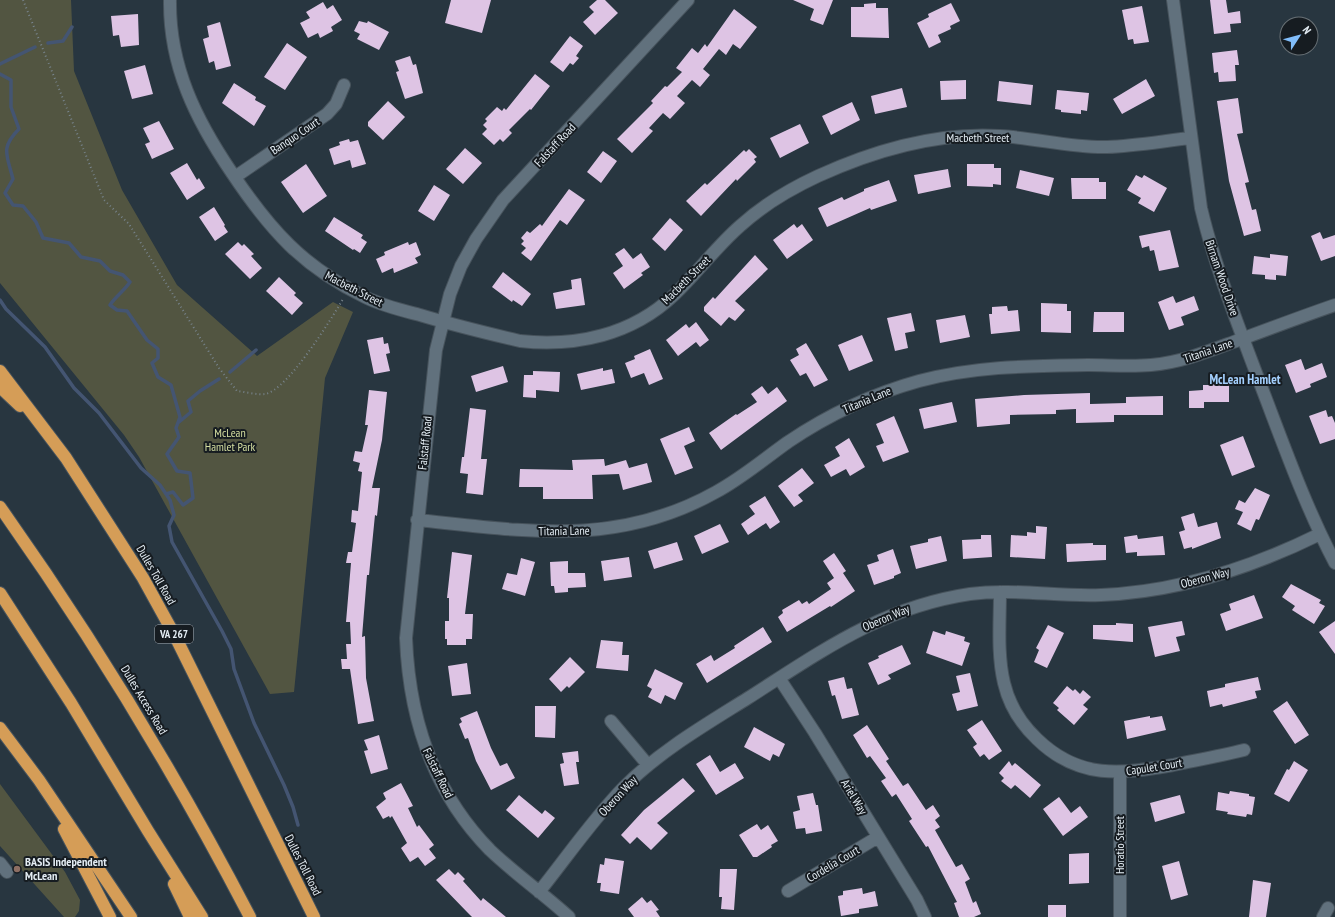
<svg xmlns="http://www.w3.org/2000/svg" width="1335" height="917" font-family="'PT Sans Narrow',sans-serif">
  <rect width="100%" height="100%" fill="#283640"/>
  <path fill="#525541" d="M 0,0 L 71,0 L 74,71 L 122,190 L 177,285 L 257,356 L 333,302 L 353,312 L 325,378 L 294,692 L 270,694 L 139,457 L 124,435 L 0,283 Z
    M 0,784 L 65,872 L 80,900 L 79,911 L 75,917 L 64,917 L 0,846 Z"/>
  <g fill="none" stroke-linecap="round" stroke-linejoin="round">
    <path stroke="#445572" stroke-width="3.5" d="M 48,43 L 63,41 L 72,27
      M 0,64 L 35,47
      M 0,74 L 11,80 L 11,107 L 19,129 C 0,148 7,155 13,179 L 5,193 L 13,205 L 23,206 L 36,222 L 43,238 L 69,243 L 81,257 L 100,261 L 110,271 L 123,275 L 130,282 C 124,291 116,296 110,305 L 117,310 L 127,311 L 147,340 L 158,349 L 158,358 L 152,363 L 158,377 L 171,385 L 180,417 L 176,428 L 179,437 L 167,454 L 177,471 L 190,473 L 193,498 L 183,505 L 173,492 L 166,494
      M 0,300 L 6,309 L 45,347 L 74,388 L 99,413 L 141,468 L 160,485 L 170,500 L 174,515 L 169,526 L 172,542 L 222,631 L 231,649 L 234,669 L 254,723 L 284,785 L 293,807 L 298,825
      M 230,372 L 256,350
      M 179,422 L 191,412 L 188,401 L 200,391 L 219,379"/>
  </g>
  <path fill="#dec4e4" d="M 451,0 L 491,0 L 482,33 L 445,23 Z
    M 597,0 L 605,0 L 618,13 L 595,35 L 583,22 L 594,12 L 589,7 Z
    M 793,0 L 833,0 L 823,25 L 810,20 L 814,9 Z
    M 1210,0 L 1226,0 L 1228,13 L 1240,11 L 1241,23 L 1230,24 L 1231,32 L 1214,34 Z
    M 323,2 L 327,9 L 333,5 L 342,20 L 331,27 L 333,31 L 320,38 L 318,33 L 308,38 L 300,23 L 310,18 L 306,12 Z
    M 876,3 L 876,8 L 888,8 L 889,38 L 851,37 L 851,7 L 864,7 L 864,4 Z
    M 951,3 L 960,21 L 950,26 L 951,29 L 938,35 L 941,42 L 929,48 L 917,23 L 929,17 L 928,14 Z
    M 1142,6 L 1149,42 L 1134,44 L 1133,39 L 1128,40 L 1122,10 Z
    M 734,9 L 757,27 L 740,49 L 733,44 L 726,55 L 719,49 L 703,69 L 710,75 L 700,87 L 692,80 L 677,96 L 685,103 L 670,119 L 663,113 L 649,128 L 653,131 L 632,153 L 617,139 L 653,103 L 651,101 L 665,86 L 667,87 L 682,72 L 676,68 L 692,48 L 698,53 L 705,44 L 707,47 Z
    M 138,14 L 139,45 L 121,47 L 119,35 L 113,36 L 111,16 Z
    M 359,21 L 367,23 L 368,21 L 389,32 L 379,50 L 357,39 L 360,34 L 354,31 Z
    M 220,22 L 231,66 L 216,70 L 214,61 L 209,63 L 203,39 L 209,37 L 207,26 Z
    M 570,36 L 583,46 L 576,56 L 579,58 L 573,65 L 570,63 L 563,72 L 550,62 Z
    M 287,43 L 307,57 L 285,90 L 264,77 Z
    M 1237,50 L 1239,65 L 1235,65 L 1236,81 L 1219,82 L 1218,72 L 1214,73 L 1212,53 Z
    M 410,56 L 413,65 L 416,64 L 423,93 L 405,99 L 396,72 L 399,71 L 395,61 Z
    M 145,65 L 153,94 L 132,99 L 124,71 Z
    M 535,74 L 550,86 L 531,110 L 530,109 L 509,130 L 512,133 L 503,142 L 500,139 L 494,145 L 482,134 L 487,129 L 483,125 L 487,121 L 485,119 L 497,107 L 502,111 L 504,108 L 506,110 Z
    M 1146,79 L 1155,96 L 1122,114 L 1113,99 Z
    M 966,80 L 966,99 L 941,100 L 940,81 Z
    M 999,81 L 1033,85 L 1031,105 L 997,101 Z
    M 234,83 L 256,97 L 255,100 L 266,106 L 254,126 L 222,103 Z
    M 902,88 L 907,107 L 875,114 L 871,96 Z
    M 1057,90 L 1089,93 L 1087,111 L 1081,110 L 1081,114 L 1061,112 L 1061,110 L 1055,109 Z
    M 1238,98 L 1243,133 L 1237,134 L 1249,182 L 1245,183 L 1252,210 L 1256,209 L 1261,231 L 1244,236 L 1229,181 L 1217,101 Z
    M 388,101 L 405,117 L 383,140 L 368,126 L 368,122 Z
    M 852,102 L 860,120 L 831,135 L 822,116 Z
    M 159,121 L 174,149 L 152,159 L 145,144 L 150,142 L 143,128 Z
    M 800,124 L 809,143 L 780,158 L 770,138 Z
    M 349,139 L 350,142 L 358,140 L 366,164 L 352,168 L 350,160 L 334,165 L 329,149 L 340,145 L 339,142 Z
    M 465,148 L 482,163 L 463,184 L 446,169 Z
    M 749,149 L 757,157 L 754,159 L 756,162 L 737,181 L 736,179 L 701,216 L 686,201 L 705,183 L 707,185 L 744,150 L 746,152 Z
    M 603,151 L 617,161 L 601,183 L 587,172 Z
    M 187,163 L 197,180 L 199,178 L 205,188 L 187,200 L 170,173 Z
    M 306,164 L 327,196 L 303,213 L 281,182 Z
    M 967,164 L 994,164 L 994,168 L 1001,168 L 1001,185 L 993,184 L 993,187 L 967,186 Z
    M 948,169 L 951,187 L 918,194 L 914,175 Z
    M 1020,170 L 1054,178 L 1049,196 L 1016,188 Z
    M 1136,175 L 1142,178 L 1144,175 L 1167,188 L 1154,212 L 1138,203 L 1141,198 L 1127,190 Z
    M 1071,178 L 1099,178 L 1099,182 L 1106,182 L 1106,199 L 1072,199 Z
    M 889,180 L 897,201 L 871,210 L 870,208 L 827,227 L 818,208 L 842,197 L 844,200 L 864,191 L 864,189 Z
    M 434,185 L 450,195 L 434,221 L 418,211 Z
    M 569,189 L 585,200 L 567,225 L 560,220 L 531,261 L 521,253 L 526,248 L 521,244 L 524,241 L 521,238 L 527,231 L 530,233 L 540,224 L 542,226 Z
    M 214,207 L 225,225 L 224,226 L 228,232 L 215,241 L 199,217 Z
    M 334,217 L 363,235 L 361,238 L 367,242 L 360,253 L 354,249 L 353,250 L 325,231 Z
    M 670,218 L 683,230 L 665,251 L 652,239 Z
    M 794,224 L 797,228 L 802,224 L 813,240 L 787,259 L 773,240 Z
    M 1170,230 L 1179,267 L 1159,271 L 1154,250 L 1150,251 L 1149,246 L 1142,248 L 1139,236 Z
    M 1320,232 L 1323,239 L 1335,235 L 1335,256 L 1321,261 L 1311,236 Z
    M 238,242 L 242,246 L 244,244 L 254,254 L 251,256 L 262,268 L 250,279 L 225,254 Z
    M 408,242 L 409,245 L 416,242 L 421,255 L 415,258 L 418,263 L 394,273 L 393,268 L 382,273 L 376,259 L 385,255 L 384,252 Z
    M 624,248 L 633,259 L 641,253 L 650,267 L 641,273 L 643,275 L 624,289 L 613,273 L 623,266 L 615,254 Z
    M 1270,254 L 1288,256 L 1286,276 L 1276,275 L 1276,280 L 1265,279 L 1265,275 L 1252,274 L 1254,256 L 1270,258 Z
    M 755,255 L 768,269 L 735,301 L 745,310 L 735,321 L 729,317 L 721,326 L 704,311 L 704,307 L 713,297 L 715,299 Z
    M 503,272 L 531,294 L 522,306 L 513,300 L 512,302 L 492,287 Z
    M 279,277 L 296,293 L 294,295 L 303,303 L 292,315 L 266,291 Z
    M 581,278 L 585,305 L 556,309 L 553,293 L 572,289 L 571,280 Z
    M 1173,296 L 1176,303 L 1194,296 L 1199,310 L 1181,317 L 1184,325 L 1169,330 L 1158,302 Z
    M 1041,303 L 1067,304 L 1067,311 L 1071,311 L 1071,333 L 1041,332 Z
    M 1007,306 L 1008,311 L 1018,310 L 1020,331 L 991,334 L 989,314 L 992,314 L 992,307 Z
    M 1094,312 L 1124,312 L 1124,332 L 1093,332 Z
    M 911,313 L 915,331 L 905,333 L 908,348 L 895,351 L 887,318 Z
    M 965,315 L 970,337 L 940,343 L 936,320 Z
    M 696,322 L 709,340 L 700,347 L 696,342 L 678,356 L 666,340 L 686,324 L 689,328 Z
    M 862,335 L 873,361 L 849,371 L 838,345 Z
    M 383,337 L 384,344 L 388,343 L 390,353 L 386,354 L 390,371 L 374,374 L 367,340 Z
    M 806,343 L 828,380 L 814,387 L 806,373 L 800,376 L 790,360 L 799,355 L 796,349 Z
    M 650,349 L 663,379 L 649,385 L 644,373 L 631,378 L 625,363 L 635,359 L 634,356 Z
    M 1301,359 L 1305,370 L 1322,363 L 1327,377 L 1310,384 L 1311,387 L 1296,393 L 1285,365 Z
    M 503,366 L 508,382 L 476,392 L 471,376 Z
    M 603,368 L 603,371 L 612,369 L 615,383 L 581,390 L 577,374 Z
    M 533,371 L 560,372 L 559,392 L 536,390 L 536,398 L 523,397 L 524,375 L 533,375 Z
    M 1213,383 L 1229,383 L 1229,402 L 1204,402 L 1204,408 L 1189,408 L 1189,391 L 1203,390 L 1203,385 L 1213,385 Z
    M 762,386 L 768,394 L 777,387 L 787,401 L 721,450 L 709,433 L 736,414 L 737,415 L 757,402 L 751,394 Z
    M 369,390 L 387,392 L 382,440 L 372,488 L 380,488 L 377,516 L 375,515 L 369,575 L 367,575 L 362,637 L 365,636 L 366,678 L 374,721 L 358,724 L 350,669 L 342,669 L 341,659 L 347,659 L 346,644 L 351,644 L 350,622 L 346,622 L 351,563 L 346,563 L 348,552 L 352,552 L 356,523 L 351,522 L 352,510 L 358,511 L 362,472 L 358,471 L 360,463 L 353,461 L 355,451 L 362,452 L 368,425 L 365,425 Z
    M 1090,393 L 1090,404 L 1126,403 L 1126,397 L 1163,396 L 1163,415 L 1114,415 L 1114,422 L 1076,423 L 1076,409 L 1056,410 L 1056,414 L 1010,415 L 1010,424 L 977,427 L 975,399 L 1024,395 Z
    M 952,402 L 957,422 L 924,429 L 919,409 Z
    M 470,408 L 486,410 L 481,459 L 487,459 L 483,495 L 466,493 L 468,474 L 460,473 L 462,457 L 464,457 Z
    M 1326,410 L 1328,417 L 1332,416 L 1335,423 L 1335,439 L 1320,444 L 1309,416 Z
    M 894,416 L 909,452 L 883,462 L 876,446 L 884,443 L 876,424 Z
    M 689,427 L 695,441 L 684,446 L 693,468 L 675,475 L 660,439 Z
    M 1243,436 L 1255,467 L 1232,476 L 1220,445 Z
    M 849,438 L 865,467 L 850,476 L 846,469 L 831,477 L 824,465 L 840,456 L 835,447 Z
    M 604,459 L 605,466 L 626,460 L 629,468 L 647,463 L 652,482 L 623,490 L 619,474 L 592,475 L 593,499 L 543,499 L 543,487 L 519,487 L 520,469 L 573,470 L 572,460 Z
    M 802,468 L 814,483 L 798,495 L 803,501 L 794,507 L 778,486 Z
    M 1255,488 L 1270,495 L 1259,520 L 1256,519 L 1251,531 L 1237,524 L 1243,512 L 1235,509 L 1239,500 L 1245,503 Z
    M 765,496 L 780,522 L 770,529 L 766,523 L 748,535 L 741,524 L 755,514 L 749,506 Z
    M 1194,513 L 1198,527 L 1217,522 L 1221,538 L 1192,549 L 1192,547 L 1184,549 L 1179,532 L 1185,530 L 1181,517 Z
    M 720,524 L 729,542 L 702,554 L 694,536 Z
    M 1036,526 L 1047,527 L 1045,559 L 1010,557 L 1011,535 L 1027,536 L 1027,532 L 1036,533 Z
    M 981,535 L 991,535 L 992,557 L 963,559 L 962,540 L 981,539 Z
    M 1137,535 L 1138,539 L 1163,536 L 1165,555 L 1137,556 L 1137,552 L 1126,553 L 1124,537 Z
    M 941,536 L 947,561 L 916,569 L 910,546 L 928,542 L 928,539 Z
    M 677,542 L 683,560 L 654,569 L 648,551 Z
    M 1093,543 L 1093,545 L 1106,545 L 1106,560 L 1067,562 L 1066,544 Z
    M 893,549 L 901,573 L 894,576 L 894,578 L 874,585 L 867,565 L 879,561 L 877,555 Z
    M 452,552 L 472,555 L 465,614 L 473,614 L 472,639 L 466,639 L 466,645 L 447,645 L 447,639 L 445,639 L 445,621 L 449,621 L 449,598 L 447,598 Z
    M 834,553 L 846,571 L 843,573 L 855,591 L 831,607 L 830,606 L 787,632 L 778,617 L 783,613 L 782,610 L 799,600 L 802,604 L 807,601 L 809,604 L 831,589 L 827,583 L 834,578 L 823,561 Z
    M 629,557 L 632,577 L 604,581 L 601,561 Z
    M 521,558 L 535,562 L 525,596 L 502,589 L 507,573 L 517,575 Z
    M 568,561 L 568,573 L 585,573 L 586,587 L 568,588 L 568,592 L 555,593 L 554,586 L 551,586 L 550,562 Z
    M 1291,584 L 1321,600 L 1319,603 L 1325,606 L 1314,624 L 1292,610 L 1295,606 L 1282,597 Z
    M 1254,595 L 1263,618 L 1226,631 L 1220,614 L 1231,610 L 1229,604 Z
    M 1182,621 L 1185,635 L 1176,637 L 1180,651 L 1155,657 L 1148,627 Z
    M 1335,621 L 1335,654 L 1319,632 Z
    M 1116,623 L 1133,624 L 1133,642 L 1093,639 L 1093,625 L 1116,625 Z
    M 1048,625 L 1064,633 L 1047,668 L 1034,662 L 1039,650 L 1036,648 Z
    M 763,627 L 772,642 L 707,683 L 696,664 L 711,655 L 714,661 L 735,648 L 734,646 Z
    M 933,631 L 945,635 L 946,631 L 965,637 L 964,641 L 970,643 L 962,666 L 926,653 Z
    M 601,640 L 623,642 L 622,655 L 629,655 L 628,671 L 596,668 Z
    M 902,645 L 911,664 L 888,675 L 891,679 L 878,685 L 868,663 L 879,658 L 878,656 Z
    M 570,657 L 585,672 L 569,688 L 567,686 L 561,692 L 549,679 Z
    M 467,663 L 471,694 L 452,696 L 448,666 Z
    M 655,669 L 683,683 L 675,700 L 665,695 L 661,704 L 648,697 L 652,689 L 647,686 Z
    M 970,673 L 978,706 L 957,711 L 952,694 L 960,692 L 956,676 Z
    M 844,677 L 847,689 L 852,688 L 859,715 L 842,719 L 835,695 L 832,696 L 828,681 Z
    M 1258,677 L 1261,690 L 1255,691 L 1257,698 L 1223,707 L 1222,704 L 1210,707 L 1207,691 L 1225,687 L 1225,684 Z
    M 1067,686 L 1073,691 L 1075,689 L 1080,694 L 1083,690 L 1091,697 L 1083,705 L 1088,709 L 1074,725 L 1057,710 L 1059,708 L 1053,703 Z
    M 1287,701 L 1309,735 L 1295,744 L 1273,711 Z
    M 535,706 L 556,706 L 555,738 L 535,737 Z
    M 477,711 L 491,748 L 500,766 L 507,763 L 515,778 L 491,790 L 476,761 L 468,738 L 465,739 L 459,724 L 462,722 L 460,718 Z
    M 1150,716 L 1150,718 L 1162,716 L 1166,730 L 1127,739 L 1124,721 Z
    M 982,720 L 1002,751 L 989,760 L 984,754 L 980,757 L 973,747 L 977,744 L 967,730 Z
    M 867,725 L 889,759 L 886,761 L 903,786 L 908,783 L 926,810 L 933,805 L 940,816 L 935,820 L 940,827 L 935,830 L 956,867 L 962,864 L 970,879 L 965,882 L 973,903 L 976,901 L 981,914 L 974,917 L 959,917 L 954,903 L 957,902 L 928,846 L 926,847 L 909,821 L 912,819 L 896,794 L 892,797 L 881,781 L 886,778 L 870,756 L 867,758 L 853,735 Z
    M 754,727 L 785,744 L 779,757 L 773,754 L 770,761 L 744,747 Z
    M 379,735 L 388,769 L 371,774 L 364,751 L 368,750 L 364,740 Z
    M 578,751 L 579,762 L 576,762 L 579,784 L 564,786 L 560,764 L 564,763 L 562,753 Z
    M 710,755 L 720,772 L 735,763 L 744,778 L 716,795 L 696,764 Z
    M 1009,761 L 1012,766 L 1015,763 L 1041,785 L 1030,798 L 1015,785 L 1011,789 L 1001,781 L 1004,778 L 999,773 Z
    M 1294,761 L 1308,770 L 1289,802 L 1274,794 L 1287,769 L 1289,770 Z
    M 683,778 L 695,791 L 657,823 L 668,833 L 651,850 L 637,837 L 630,844 L 621,835 L 644,810 Z
    M 401,783 L 413,806 L 408,808 L 417,827 L 419,825 L 434,845 L 429,849 L 436,858 L 425,866 L 418,857 L 410,862 L 401,848 L 407,843 L 392,816 L 390,818 L 389,816 L 383,819 L 376,807 L 386,799 L 383,793 Z
    M 1230,791 L 1249,794 L 1249,796 L 1255,797 L 1252,815 L 1247,814 L 1246,817 L 1227,814 L 1228,812 L 1216,810 L 1218,792 L 1229,794 Z
    M 813,793 L 816,805 L 818,805 L 822,831 L 806,834 L 805,828 L 796,829 L 793,812 L 800,810 L 797,796 Z
    M 519,795 L 542,814 L 545,810 L 555,818 L 538,838 L 506,810 Z
    M 1180,795 L 1185,813 L 1155,822 L 1150,803 Z
    M 1059,797 L 1071,813 L 1080,806 L 1088,817 L 1063,836 L 1043,809 Z
    M 757,824 L 761,830 L 768,825 L 778,841 L 771,845 L 772,847 L 757,857 L 753,857 L 739,835 Z
    M 1089,853 L 1089,883 L 1069,884 L 1069,854 Z
    M 605,858 L 624,861 L 619,894 L 600,891 L 601,883 L 597,883 L 600,864 L 604,865 Z
    M 1179,861 L 1188,895 L 1171,900 L 1162,866 Z
    M 449,869 L 455,875 L 458,872 L 465,879 L 463,881 L 481,901 L 483,898 L 506,917 L 472,917 L 468,913 L 436,880 Z
    M 720,869 L 737,869 L 734,910 L 721,909 L 722,897 L 719,897 Z
    M 1253,880 L 1271,883 L 1266,917 L 1249,917 Z
    M 862,888 L 863,894 L 875,891 L 878,906 L 859,909 L 859,913 L 841,916 L 838,896 L 843,895 L 843,891 Z
    M 642,897 L 647,903 L 651,900 L 659,910 L 656,911 L 660,917 L 634,917 L 628,909 Z
    M 1048,905 L 1066,905 L 1066,917 L 1048,917 Z"/>
  <g fill="none" stroke-linecap="round" stroke-linejoin="round">
    <g stroke="#47535c" stroke-width="14">
      <path id="minor" d="M 170,0 C 169,66 196,120 232,173 C 270,230 303,267 365,297 C 383,306 401,310 420,315 C 453,325 486,333 520,341 C 576,347 632,335 674,295 C 697,273 716,247 740,226 C 763,205 790,189 818,176 C 875,150 937,132 1000,136 C 1036,138 1071,148 1107,147 C 1135,146 1163,141 1191,138
        M 1173,0 L 1201,208 C 1215,267 1237,322 1258,378 C 1282,440 1304,504 1335,563
        M 235,177 L 327,114 L 336,104 L 344,85
        M 417,520 C 525,531 616,548 716,492 C 742,478 764,459 788,442 C 828,415 872,394 919,381 C 975,366 1031,366 1088,365 C 1109,365 1130,367 1151,365 C 1183,362 1209,351 1239,340 C 1271,328 1303,316 1335,305
        M 1000,592 C 1000,621 997,654 1004,683 C 1009,704 1021,724 1037,739 C 1079,780 1121,774 1173,765 C 1197,760 1220,756 1244,750
        M 779,678 L 815,733 L 917,900 L 925,917
        M 611,721 L 648,765
        M 1120,773 L 1120,917
        M 0,863 L 7,872
        M 788,891 L 878,837
        M 539,892 C 567,857 593,819 624,787 C 660,751 705,725 748,698 C 822,651 882,607 970,594 C 1013,588 1058,597 1101,595 C 1179,592 1251,568 1320,534
        M 569,917 C 544,894 515,874 490,850 C 433,792 409,718 406,638 L 436,350 L 450,294 L 461,266 L 476,239 L 503,200 L 688,0
        M 1323,917 L 1328,908"/>
    </g>
    <g stroke="#47535c" stroke-width="14">
      <path id="highway" d="M 0,371 L 66,458 L 143,578 L 175,636 L 314,917
        M 0,387 L 20,406
        M 0,507 C 93,638 176,775 250,917
        M 0,593 L 71,703 L 148,831 L 202,917
        M 0,728 L 39,780 L 131,917
        M 64,829 L 110,917
        M 174,884 L 190,917"/>
    </g>
    <path stroke="#77838b" stroke-width="2" stroke-dasharray="1 3" stroke-linecap="butt" d="M 23,0 L 104,200 L 129,224 L 219,368 L 237,391 C 246,392 257,395 265,394 C 287,391 332,318 343,299"/>
    <use href="#minor" stroke="#61717d" stroke-width="12"/>
    <use href="#highway" stroke="#d59d57" stroke-width="12"/>
  </g>
  <circle fill="#8d6e63" stroke="#161c21" stroke-width="1.5" cx="17" cy="869" r="4"/>
  <g text-anchor="middle" stroke-width="4" stroke-linejoin="round" paint-order="stroke">
    <rect fill="#161c21" stroke="#a6aeb5" stroke-width="1" x="155" y="625" width="38" height="18" rx="3"/>
    <g font-size="11" font-weight="bold" fill="#e4edf4">
      <text x="174" y="638">VA 267</text>
    </g>
    <g font-size="12" fill="#e4edf4" stroke="#161c21">
      <text transform="translate(295 136) rotate(-34)" y="4">Banquo Court</text>
      <text x="978" y="142">Macbeth Street</text>
      <text transform="translate(555 145) rotate(-47)" y="4">Falstaff Road</text>
      <text transform="translate(1222 278) rotate(71)" y="4">Birnam Wood Drive</text>
      <text transform="translate(686 280) rotate(-45)" y="4">Macbeth Street</text>
      <text transform="translate(354 289) rotate(27)" y="4">Macbeth Street</text>
      <text transform="translate(1208 351) rotate(-19)" y="4">Titania Lane</text>
      <text transform="translate(867 400) rotate(-23)" y="4">Titania Lane</text>
      <text transform="translate(425 443) rotate(-84)" y="4">Falstaff Road</text>
      <text transform="translate(564 531) rotate(-1)" y="4">Titania Lane</text>
      <text transform="translate(156 575) rotate(60)" y="4">Dulles Toll Road</text>
      <text transform="translate(1205 578) rotate(-15)" y="4">Oberon Way</text>
      <text transform="translate(886 618) rotate(-23)" y="4">Oberon Way</text>
      <text transform="translate(144 700) rotate(59)" y="4">Dulles Access Road</text>
      <text transform="translate(1154 767) rotate(-9)" y="4">Capulet Court</text>
      <text transform="translate(438 773) rotate(64)" y="4">Falstaff Road</text>
      <text transform="translate(618 796) rotate(-47)" y="4">Oberon Way</text>
      <text transform="translate(854 797) rotate(59)" y="4">Ariel Way</text>
      <text transform="translate(1120 845) rotate(-90)" y="4">Horatio Street</text>
      <text transform="translate(833 864) rotate(-31)" y="4">Cordelia Court</text>
      <text transform="translate(303 865) rotate(63)" y="4">Dulles Toll Road</text>
    </g>
    <g font-size="12" fill="#d4dea0" stroke="#161c21">
      <text x="230" y="437">McLean<tspan x="230" dy="14">Hamlet Park</tspan></text>
    </g>
    <g font-size="12" font-weight="bold" fill="#e4edf4" stroke="#161c21" text-anchor="start">
      <text x="25" y="866">BASIS Independent<tspan x="25" dy="14">McLean</tspan></text>
    </g>
    <g font-size="13" font-weight="bold" fill="#a4d0fe" stroke="#161c21">
      <text x="1245" y="384">McLean Hamlet</text>
    </g>
  </g>
  <g transform="translate(1299 36) rotate(54)"><circle r="19" fill="#161c21" stroke="#687075"/>
  <path d="M0-3L7 15L0 10L-7 15Z" fill="#81bdfa"/>
  <text y="-6" font-size="11" font-weight="bold" text-anchor="middle" fill="#e4edf4">N</text>
  </g>
</svg>
